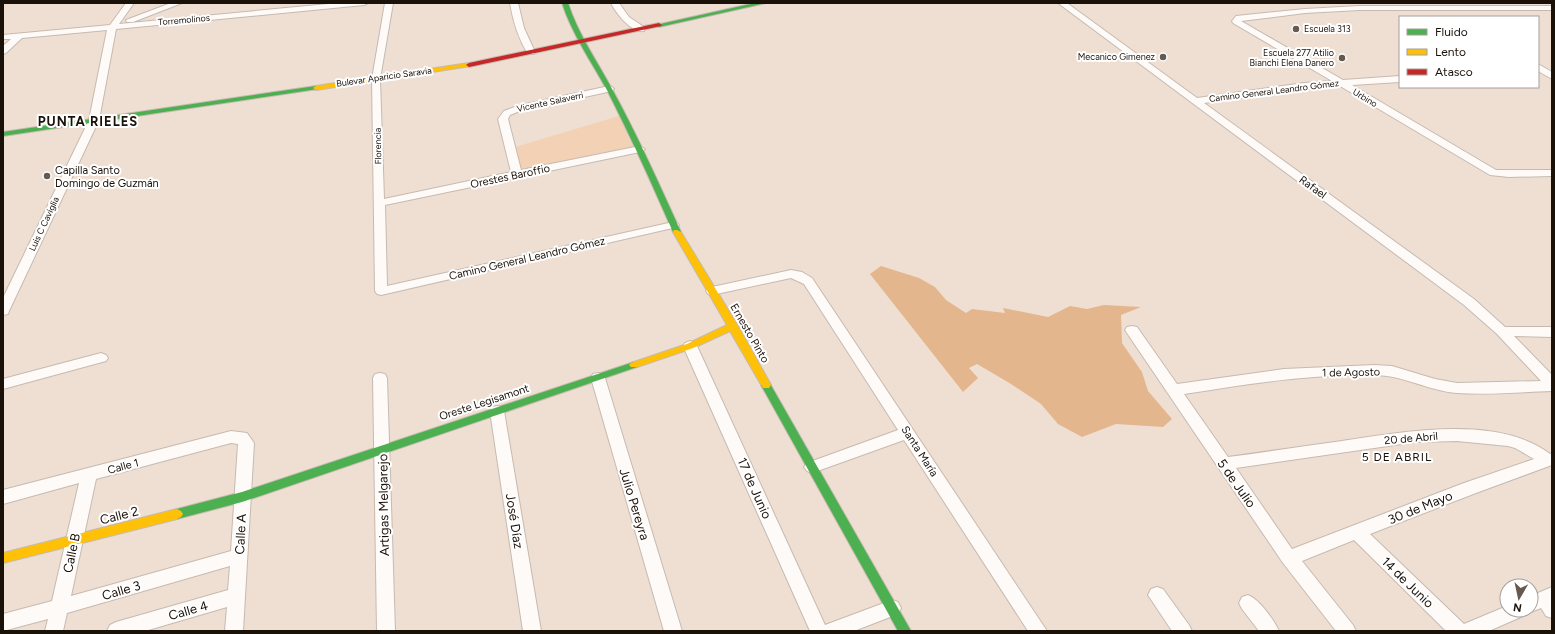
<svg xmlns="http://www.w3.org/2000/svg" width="1555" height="634" font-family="Figtree,sans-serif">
  <rect width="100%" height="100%" fill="#efdfd3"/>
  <path fill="#f3d1b4" d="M 619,116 L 633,147 L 521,171 L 520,169 L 515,147 Z"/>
  <path fill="#e4b68d" d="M 881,266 L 919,278 L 935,287 L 946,300 L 966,313 L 972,309 L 1005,313 L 1003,308 L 1048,317 L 1070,306 L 1087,309 L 1104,305 L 1141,307 L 1121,315 L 1122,343 L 1142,372 L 1148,391 L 1172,419 L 1163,427 L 1116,424 L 1082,437 L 1058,424 L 1041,404 L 1011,384 L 977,364 L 969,368 L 978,378 L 963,392 L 870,274 Z"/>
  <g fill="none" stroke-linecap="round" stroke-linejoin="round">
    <g stroke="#c6bab0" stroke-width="2">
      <path id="street" d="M 126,3 L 134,3 L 119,24 L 339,3 L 368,3 L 364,5 L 116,29 L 99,120 L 9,311 L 8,314 L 3,315 L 3,298 L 89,120 L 107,30 L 22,38 L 6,53 L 3,54 L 3,46 L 11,39 L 3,39 L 3,35 L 110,25 Z
        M 171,3 L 182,3 L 133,22 L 127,22 L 126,20 Z
        M 385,3 L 393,3 L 380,79 L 384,199 L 511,172 L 498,119 L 504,111 L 517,106 L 609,86 L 612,87 L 614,89 L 612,91 L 520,111 L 510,115 L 508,119 L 521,170 L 640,146 L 645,149 L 640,152 L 385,205 L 387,286 L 673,222 L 677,223 L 679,225 L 677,227 L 381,295 L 377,294 L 375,291 L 372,79 Z
        M 510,3 L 518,3 L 524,28 L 535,52 L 534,54 L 528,54 C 518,38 513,21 510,3 Z
        M 611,3 L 619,3 L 629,17 L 644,27 L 644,31 C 631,33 616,13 611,3 Z
        M 1058,3 L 1067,3 L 1197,98 L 1304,83 L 1332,81 L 1233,23 L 1232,21 L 1236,16 L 1305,9 L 1359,6 L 1552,6 L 1552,10 L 1359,10 L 1305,13 L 1241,21 L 1343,80 L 1400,76 L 1400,82 L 1352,85 L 1496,170 L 1552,170 L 1552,176 L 1509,177 L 1490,175 L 1340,86 L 1304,89 L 1204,103 L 1474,299 L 1505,327 L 1552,327 L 1552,337 L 1514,336 L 1552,375 L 1552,391 C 1521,392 1489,395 1457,393 C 1429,391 1403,375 1374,375 C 1310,374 1247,384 1184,394 L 1228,457 C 1266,452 1304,446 1342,441 C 1404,432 1497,414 1550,454 L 1552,453 L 1552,465 L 1476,493 L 1370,534 L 1464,624 L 1507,606 L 1507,610 L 1531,610 L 1531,596 L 1552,587 L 1552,618 L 1546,616 L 1541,608 L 1531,612 L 1526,610 L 1523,616 L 1489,631 L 1446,631 L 1354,540 L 1302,561 L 1353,625 L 1356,631 L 1336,631 L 1283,563 L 1127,333 L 1125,330 L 1127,327 L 1132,326 L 1137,327 L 1177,384 L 1284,369 L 1374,365 L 1392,366 L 1435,379 L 1457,383 L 1541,381 L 1497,334 L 1464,305 ZM 1457,441 L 1508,446 L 1515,448 L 1534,459 L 1464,483 L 1292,549 L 1236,468 L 1416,442 Z
        M 1538,64 L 1552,72 L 1552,79 L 1538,71 Z
        M 791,270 L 802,272 L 812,278 L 1047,631 L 1028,631 L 904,440 L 812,473 L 807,471 L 804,467 L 807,463 L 898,430 L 804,284 L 791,278 L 712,295 L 708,294 L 706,291 L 708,288 L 712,287 Z
        M 690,341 L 695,343 L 697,346 L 825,625 L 892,600 L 898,602 L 901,608 L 898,614 L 854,631 L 810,631 L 683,346 L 685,343 Z
        M 101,353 L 106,355 L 108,358 L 106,361 L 3,389 L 3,379 Z
        M 380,373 L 385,374 L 387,378 L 395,631 L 377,631 L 373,378 L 375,374 Z
        M 598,373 L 603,374 L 605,378 L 682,631 L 664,631 L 591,378 L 593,374 Z
        M 497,406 L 502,407 L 504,411 L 541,631 L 523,631 L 490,411 L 492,407 Z
        M 231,431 L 247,433 L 254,443 L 243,631 L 225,631 L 227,607 L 145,631 L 107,631 L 110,625 L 116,622 L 228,590 L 230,566 L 67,613 L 63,631 L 45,631 L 48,619 L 3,631 L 3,614 L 52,601 L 79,483 L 3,504 L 3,490 ZM 231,443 L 238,444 L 231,551 L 71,596 L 96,479 Z
        M 1157,587 L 1163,589 L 1189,625 L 1192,631 L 1172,631 L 1148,595 L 1151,589 Z
        M 1248,595 C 1259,599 1274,620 1279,631 L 1259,631 L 1242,609 L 1239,603 L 1242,597 Z"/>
    </g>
    <g stroke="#c6bab0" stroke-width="2">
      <path id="fast" d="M 562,3 L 568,3 C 578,34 597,61 612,89 C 638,136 659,184 681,232 L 680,234 L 677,234 L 673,232 C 652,184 631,137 607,90 C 591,61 572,34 562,3 Z
        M 755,3 L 766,3 L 659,27 L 656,25 Z
        M 316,86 L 318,87 L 318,89 L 3,136 L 3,132 Z
        M 634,362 L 637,363 L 639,365 L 637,367 L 242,502 L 177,519 L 173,517 L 171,514 L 173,511 L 177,509 L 242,492 Z
        M 766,381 L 769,382 L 911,631 L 898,631 L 761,385 L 763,382 Z"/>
    </g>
    <g stroke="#c6bab0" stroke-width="2">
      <path id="slow" d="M 469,63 L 472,65 L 471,66 L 316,90 L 313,88 L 316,86 Z
        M 674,230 L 677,230 L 681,232 L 738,326 L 771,385 L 769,388 L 763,388 L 730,331 L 693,348 L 637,367 L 631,367 L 629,365 L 631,363 L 687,344 L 727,325 L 673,232 Z
        M 177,509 L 181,511 L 183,514 L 181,517 L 177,519 L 3,563 L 3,553 Z"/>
    </g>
    <g stroke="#c6bab0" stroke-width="2">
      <path id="jam" d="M 659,23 L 662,25 L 661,26 L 469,67 L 466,65 L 469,63 Z"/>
    </g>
    <use href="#street" fill="#fdfaf8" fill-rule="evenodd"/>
    <use href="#fast" fill="#4caf50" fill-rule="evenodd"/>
    <use href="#slow" fill="#ffc107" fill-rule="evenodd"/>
    <use href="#jam" fill="#c62828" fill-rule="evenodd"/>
  </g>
  <g fill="#655950" stroke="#fff" stroke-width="1.5">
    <circle cx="1296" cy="29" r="4"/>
    <circle cx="1163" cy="57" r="4"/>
    <circle cx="1342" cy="58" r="4"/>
    <circle cx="47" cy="176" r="4"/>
  </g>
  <g text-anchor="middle" stroke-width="4" stroke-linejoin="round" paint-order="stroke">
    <g font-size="9" fill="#1a1109" stroke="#fff">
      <text transform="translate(184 20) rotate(-5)" y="3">Torremolinos</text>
      <text transform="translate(384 77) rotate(-8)" y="3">Bulevar Aparicio Saravia</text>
      <text transform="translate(1274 91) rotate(-7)" y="3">Camino General Leandro Gómez</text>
      <text transform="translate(1365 98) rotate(31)" y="3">Urbino</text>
      <text transform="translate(550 102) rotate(-12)" y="3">Vicente Salaverri</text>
      <text transform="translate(378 146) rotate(-91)" y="3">Florencia</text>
      <text transform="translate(44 224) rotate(-65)" y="3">Luis C Caviglia</text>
    </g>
    <g font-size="9" fill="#1a1109" stroke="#fff" text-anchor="end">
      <text x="1304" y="32" text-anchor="start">Escuela 313</text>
      <text x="1334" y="56">Escuela 277 Atilio<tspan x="1334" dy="10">Bianchi Elena Danero</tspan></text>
      <text x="1155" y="60">Mecanico Gimenez</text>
    </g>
    <g font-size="11" fill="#1a1109" stroke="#fff" text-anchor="start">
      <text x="55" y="174">Capilla Santo<tspan x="55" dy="13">Domingo de Guzmán</tspan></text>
    </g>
    <g font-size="11" fill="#1a1109" stroke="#fff">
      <text transform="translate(510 176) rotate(-12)" y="4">Orestes Baroffio</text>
      <text transform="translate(1313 187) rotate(36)" y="4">Rafael</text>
      <text transform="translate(527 258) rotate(-13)" y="4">Camino General Leandro Gómez</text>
      <text transform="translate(750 333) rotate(60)" y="4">Ernesto Pinto</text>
      <text transform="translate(1351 372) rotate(-1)" y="4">1 de Agosto</text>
      <text transform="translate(484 402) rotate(-18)" y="4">Oreste Legisamont</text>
      <text transform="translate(1411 438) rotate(-5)" y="4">20 de Abril</text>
      <text transform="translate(920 451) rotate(57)" y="4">Santa María</text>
      <text transform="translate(123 466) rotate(-15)" y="4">Calle 1</text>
    </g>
    <g font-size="12" letter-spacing="1" fill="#1a1109" stroke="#fff">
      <text x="1397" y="461">5 DE ABRIL</text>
    </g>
    <g font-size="13" font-weight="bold" letter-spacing="1" fill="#1a1109" stroke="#fff">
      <text x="88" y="126">PUNTA RIELES</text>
    </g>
    <g font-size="13" fill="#1a1109" stroke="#fff">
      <text transform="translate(1237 483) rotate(55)" y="5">5 de Julio</text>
      <text transform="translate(755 488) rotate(66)" y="5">17 de Junio</text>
      <text transform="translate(635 504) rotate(73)" y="5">Julio Pereyra</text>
      <text transform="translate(383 505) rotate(-91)" y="5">Artigas Melgarejo</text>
      <text transform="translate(1420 507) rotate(-22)" y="5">30 de Mayo</text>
      <text transform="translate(119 515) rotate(-14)" y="5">Calle 2</text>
      <text transform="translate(515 521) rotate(81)" y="5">José Díaz</text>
      <text transform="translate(240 534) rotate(-87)" y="5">Calle A</text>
      <text transform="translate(71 553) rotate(-78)" y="5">Calle B</text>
      <text transform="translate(1408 582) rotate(44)" y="5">14 de Junio</text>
      <text transform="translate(121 590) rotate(-16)" y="5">Calle 3</text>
      <text transform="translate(188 610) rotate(-16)" y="5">Calle 4</text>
    </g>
  </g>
  <rect width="1555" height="634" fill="none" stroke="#1a1109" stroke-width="8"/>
  <rect x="1399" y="16" width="140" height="72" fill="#ffffff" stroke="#a3a09d"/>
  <rect x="1407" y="29" width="20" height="6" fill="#4caf50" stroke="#a3a09d"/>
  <text x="1435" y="36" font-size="12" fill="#1a1109">Fluido</text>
  <rect x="1407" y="49" width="20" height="6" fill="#ffc107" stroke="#a3a09d"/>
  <text x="1435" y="56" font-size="12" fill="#1a1109">Lento</text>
  <rect x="1407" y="69" width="20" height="6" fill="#c62828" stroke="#a3a09d"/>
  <text x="1435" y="76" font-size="12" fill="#1a1109">Atasco</text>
  <g transform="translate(1519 598) rotate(189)"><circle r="19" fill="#ffffff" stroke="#a3a09d"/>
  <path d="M0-3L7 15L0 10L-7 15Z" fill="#655950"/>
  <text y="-6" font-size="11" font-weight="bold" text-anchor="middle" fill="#1a1109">N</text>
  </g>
</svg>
